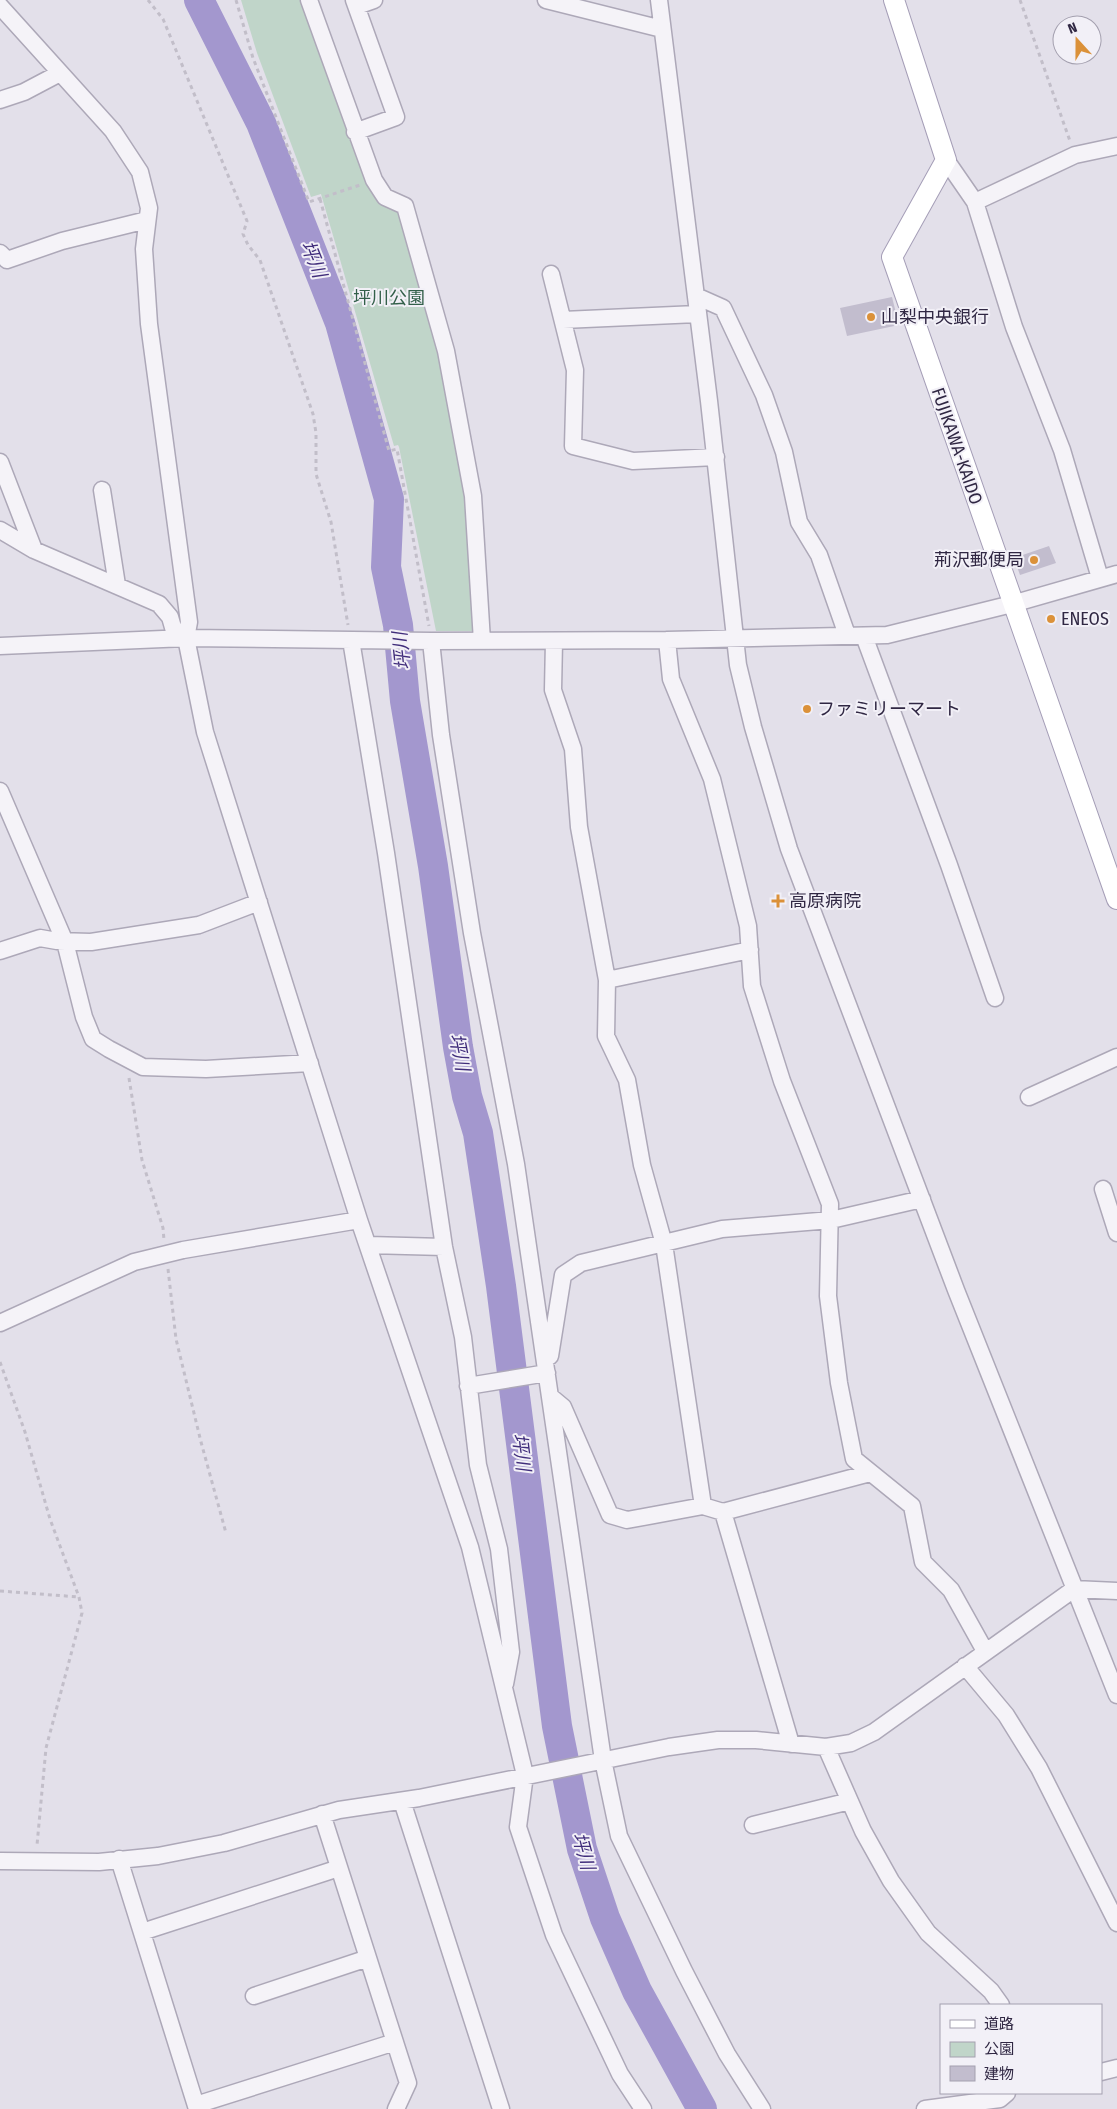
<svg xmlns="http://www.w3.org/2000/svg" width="1117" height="2109" font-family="'Fira Sans Condensed','Noto Sans JP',sans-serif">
  <rect width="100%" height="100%" fill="#e3e0ea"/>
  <path fill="#c0d5c9" d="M 241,0 L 305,0 L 345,113 L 397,208 L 441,350 L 470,497 L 478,631 L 436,631 L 399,447 L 398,445 L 394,446 L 321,194 L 311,197 L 257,53 Z"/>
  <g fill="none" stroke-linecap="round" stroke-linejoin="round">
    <path stroke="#a397ce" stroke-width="30" d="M 199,0 L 261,123 L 340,323 L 389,499 L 386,567 L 398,625 L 405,701 L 433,866 L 458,1047 L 467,1096 L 478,1133 L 501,1286 L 557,1726 L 582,1849 L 605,1918 L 637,1991 L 702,2109"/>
  </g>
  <path fill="#c2bdce" d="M 892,297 L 899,325 L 847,336 L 840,308 Z
    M 1049,546 L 1056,563 L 1020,575 L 1014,558 Z"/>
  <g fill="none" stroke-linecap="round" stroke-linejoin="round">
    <g stroke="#ada8b8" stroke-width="19">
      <path id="minor" d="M 309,0 L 374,180 L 385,197 L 405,206 L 446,351 L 473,496 L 482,641
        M 354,0 L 396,117 L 355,132
        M 546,0 L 662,29
        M 659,0 L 709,401 L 738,665 L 753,727 L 789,849 L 956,1290 L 1117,1695
        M 0,6 L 113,131 L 140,172 L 149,208 L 144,249 L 149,324 L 189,622 L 186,638 L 205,732 L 359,1220 L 470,1547 L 525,1775 L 518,1827 L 554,1935 L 620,2074 L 643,2109
        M 357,6 L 374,0
        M 0,100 L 24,92 L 60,73
        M 946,160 L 975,202 L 1014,327 L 1062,450 L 1100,578
        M 975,202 L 1075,155 L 1117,146
        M 0,253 L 7,260 L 62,241 L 147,220
        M 551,274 L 575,370 L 573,446 L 633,461 L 716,457
        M 696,296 L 723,308 L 764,395 L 784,452 L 799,522 L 819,555 L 847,635
        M 563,320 L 697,314
        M 0,462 L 34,550
        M 102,490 L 117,585
        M 0,530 L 34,550 L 159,604 L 170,617 L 176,638
        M 864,636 L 949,865 L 995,998
        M 351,640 L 386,853 L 444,1247 L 463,1337 L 478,1465 L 499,1549 L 511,1652 L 505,1684
        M 667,640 L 671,679 L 712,779 L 748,926 L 752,986 L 782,1081 L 830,1204 L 828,1296 L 839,1383 L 854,1459 L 912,1506 L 923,1562 L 951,1590 L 985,1651
        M 431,641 L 441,735 L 472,933 L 516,1164 L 603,1760 L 619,1836 L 684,1971 L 727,2054 L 762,2109
        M 554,641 L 553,690 L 573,749 L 579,827 L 607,980 L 606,1036 L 627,1080 L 642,1165 L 664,1244 L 703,1506
        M 0,646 L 186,638 L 431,641 L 667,640 L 887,635 L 1012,604 L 1117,574
        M 0,791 L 65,942 L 84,1017 L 93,1039 L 109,1049 L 143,1067 L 206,1069 L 310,1063
        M 0,951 L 40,938 L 57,941 L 91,942 L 199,925 L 259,902
        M 607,980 L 750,950
        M 1029,1097 L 1117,1057
        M 1103,1189 L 1117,1233
        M 368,1245 L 444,1247
        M 0,1323 L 134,1262 L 183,1250 L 359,1220
        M 550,1356 L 563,1275 L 581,1263 L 722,1229 L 831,1220 L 922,1199
        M 468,1386 L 547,1373
        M 551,1397 L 563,1407 L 610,1515 L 627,1520 L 703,1506 L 723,1512 L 870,1473
        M 723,1512 L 791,1744
        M 965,1666 L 1006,1715 L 1039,1768 L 1117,1923
        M 826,1747 L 863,1831 L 891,1881 L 928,1933 L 991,1991 L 1001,2005
        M 402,1801 L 501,2109
        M 322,1814 L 408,2083 L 396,2109
        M 753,1825 L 850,1801
        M 119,1859 L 197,2109
        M 0,1861 L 99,1862 L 158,1856 L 224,1843 L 339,1810 L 419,1798 L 669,1747 L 718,1740 L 756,1740 L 826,1747 L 851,1743 L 874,1732 L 1074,1589 L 1117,1591
        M 142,1932 L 339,1868
        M 254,1996 L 368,1958
        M 1101,2072 L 1117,2068
        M 196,2105 L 395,2042
        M 925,2109 L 1000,2099 L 1007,2093"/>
    </g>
    <g stroke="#a59eb7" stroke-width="22">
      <path id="major" d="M 894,0 L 946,160 L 892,257 L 1117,899"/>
    </g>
    <path stroke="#c2bec9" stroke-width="3" stroke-dasharray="4 4" stroke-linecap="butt" d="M 148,0 L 163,19 L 247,221 L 243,234 L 248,245 L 260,260 L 313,414 L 316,433 L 316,474 L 331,522 L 348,625
      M 236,0 L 253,58 L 309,202 L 360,185
      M 1020,0 L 1070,141
      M 320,199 L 389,451 L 397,449 L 429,626
      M 129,1078 L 142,1160 L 163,1228 L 164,1240
      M 168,1269 L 176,1339 L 201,1442 L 226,1533
      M 0,1362 L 25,1432 L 50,1519 L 79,1597 L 82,1613 L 46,1748 L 37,1845
      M 0,1591 L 79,1597"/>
    <use href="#minor" stroke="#f5f3f8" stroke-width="16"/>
    <use href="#major" stroke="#fff" stroke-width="20"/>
  </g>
  <g fill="#db9139" stroke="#f2f0f7" stroke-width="2">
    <circle cx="871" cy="317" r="5"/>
    <circle cx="1034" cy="560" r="5"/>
    <circle cx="1051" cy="619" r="5"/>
    <circle cx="807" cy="709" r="5"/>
    <path d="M775.5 893.5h5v5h5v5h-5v5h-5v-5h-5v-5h5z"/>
  </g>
  <g text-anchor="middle" stroke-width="4" stroke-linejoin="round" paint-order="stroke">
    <g font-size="18" fill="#33604a" stroke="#f2f0f7">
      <text x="389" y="304">坪川公園</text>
    </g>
    <g font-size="18" fill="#302743" stroke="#f2f0f7" text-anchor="start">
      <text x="881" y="323">山梨中央銀行</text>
      <text x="1024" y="566" text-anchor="end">荊沢郵便局</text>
      <text x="1061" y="625">ENEOS</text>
      <text x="817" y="715">ファミリーマート</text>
      <text x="789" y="907">高原病院</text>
    </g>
    <g font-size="18" fill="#302743" stroke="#f2f0f7">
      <text transform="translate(957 446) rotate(71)" y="6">FUJIKAWA-KAIDO</text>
    </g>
    <g font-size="19" font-style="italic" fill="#402d7b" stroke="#f2f0f7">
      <text transform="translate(314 259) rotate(68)" y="7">坪川</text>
      <text transform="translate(401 651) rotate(-96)" y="7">坪川</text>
      <text transform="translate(460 1052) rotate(79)" y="7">坪川</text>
      <text transform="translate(522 1452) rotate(83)" y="7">坪川</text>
      <text transform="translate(584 1851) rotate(75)" y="7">坪川</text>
    </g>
  </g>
  <rect x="940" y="2004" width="162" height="90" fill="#f2f0f7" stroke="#a4a0af"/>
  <rect x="950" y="2020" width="25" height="8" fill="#ffffff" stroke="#a4a0af"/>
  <text x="984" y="2029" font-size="15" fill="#302743">道路</text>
  <rect x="950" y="2042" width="25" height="15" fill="#c0d5c9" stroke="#a4a0af"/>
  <text x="984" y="2054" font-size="15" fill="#302743">公園</text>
  <rect x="950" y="2066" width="25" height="15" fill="#c2bdce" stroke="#a4a0af"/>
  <text x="984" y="2079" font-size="15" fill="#302743">建物</text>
  <g transform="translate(1077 40) rotate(339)"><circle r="24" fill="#f2f0f7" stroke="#a4a0af"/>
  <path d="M0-4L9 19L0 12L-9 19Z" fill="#db9139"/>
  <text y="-8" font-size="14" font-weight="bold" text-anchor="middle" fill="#302743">N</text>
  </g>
</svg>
